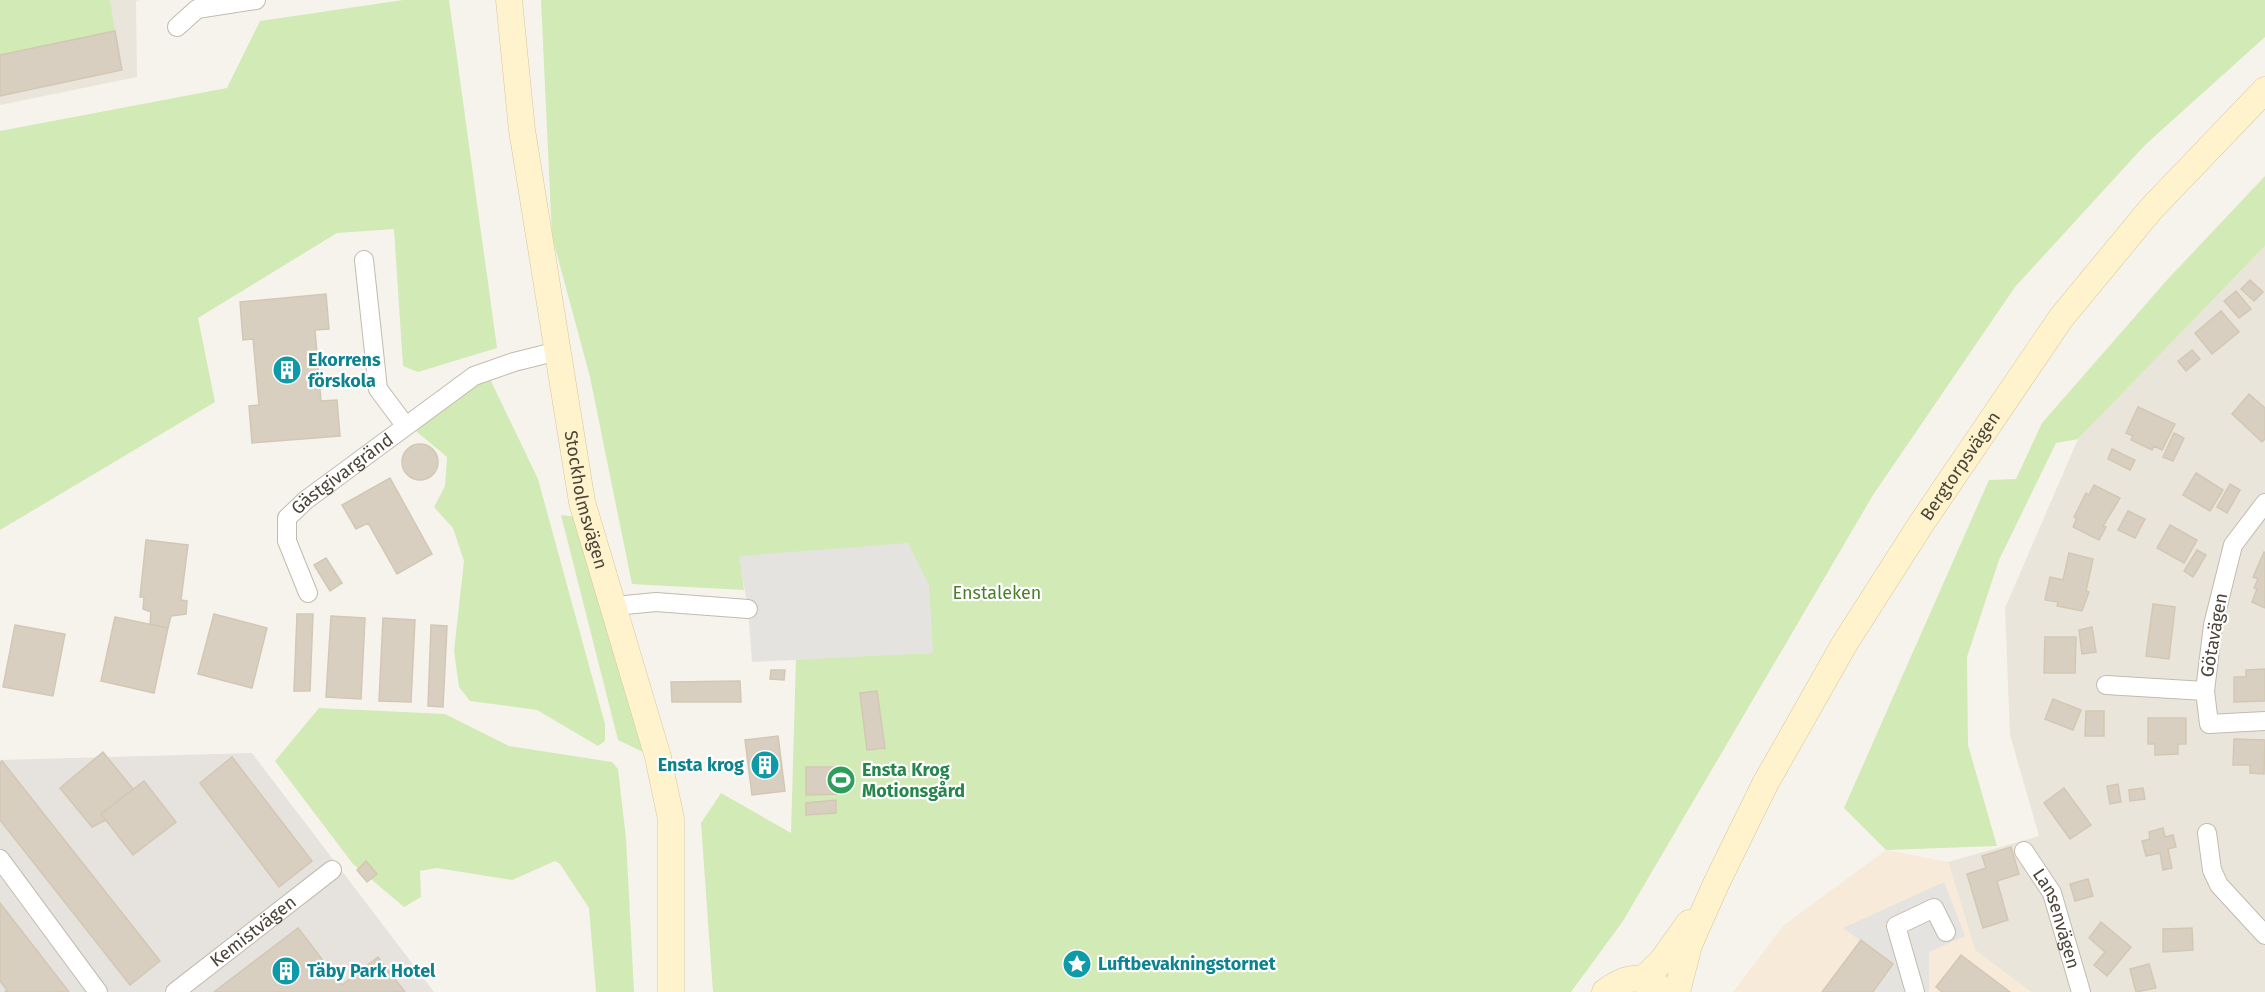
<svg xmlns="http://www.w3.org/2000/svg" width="2265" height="992" font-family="'Fira Sans',sans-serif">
  <rect width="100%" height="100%" fill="#f6f3ec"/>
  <path fill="#eae5da" d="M 0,0 L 139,0 L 136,1 L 137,77 L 0,105 Z
    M 2265,246 L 2265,992 L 2031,992 L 1975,950 L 1948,862 L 2039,836 L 2010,735 L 2005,608 L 2078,439 Z"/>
  <path fill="#f7ead8" d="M 1886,850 L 1948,862 L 1975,950 L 2031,992 L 1733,992 L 1784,925 Z"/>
  <path fill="#e6e2dd" d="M 252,753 L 434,992 L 0,992 L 0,760 Z"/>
  <path fill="#d2eab5" d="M 0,0 L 110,0 L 115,31 L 0,55 Z
    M 403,0 L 449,0 L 497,348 L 418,372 L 403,366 L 394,229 L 337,233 L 198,318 L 215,402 L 0,530 L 0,131 L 227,88 L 260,21 Z
    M 541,0 L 2265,0 L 2265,37 L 2145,145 L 2015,287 L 1873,495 L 1623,921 L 1571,992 L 713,992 L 701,823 L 721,793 L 791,833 L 796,658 L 933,653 L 740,556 L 744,590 L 632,584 L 590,377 L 552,236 Z
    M 2265,176 L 2265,246 L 2078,439 L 2056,443 L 1999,560 L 1967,657 L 1968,745 L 1997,846 L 1886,850 L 1844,808 L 1989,480 L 2016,479 L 2042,423 L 2167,280 Z
    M 490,379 L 538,479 L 605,724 L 605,741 L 598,746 L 537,710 L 470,701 L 459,687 L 454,651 L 464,561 L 453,528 L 434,507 L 445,486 L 447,457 L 416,431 L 467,390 Z
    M 561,515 L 576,517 L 647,754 L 618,740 Z
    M 319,708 L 445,714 L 509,746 L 612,762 L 618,769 L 626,838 L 634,992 L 596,992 L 589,908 L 560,864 L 555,861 L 512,880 L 437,868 L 420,871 L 421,897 L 404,907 L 353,864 L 275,761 Z"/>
  <path fill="#e5e3e0" d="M 908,543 L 929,585 L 933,653 L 752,662 L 748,609 L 739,556 Z
    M 1944,882 L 1965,936 L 1929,952 L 1929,992 L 1875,992 L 1893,964 L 1843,928 Z"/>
  <path fill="#d8cfc1" stroke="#d3c7b4" stroke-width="1.5" d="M 115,31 L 122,70 L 0,96 L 0,55 Z
    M 2250,280 L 2263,292 L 2254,301 L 2241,289 Z
    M 2236,291 L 2251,309 L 2239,318 L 2224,301 Z
    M 326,294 L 329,329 L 315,330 L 321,401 L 337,400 L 340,436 L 252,443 L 249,406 L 259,405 L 253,339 L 243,340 L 240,302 Z
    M 2221,311 L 2239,332 L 2212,354 L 2195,333 Z
    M 2192,350 L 2200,359 L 2186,371 L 2178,361 Z
    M 2249,394 L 2265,408 L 2265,439 L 2262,442 L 2232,414 Z
    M 2138,407 L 2175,424 L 2162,450 L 2154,446 L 2152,450 L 2131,440 L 2133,436 L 2126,433 Z
    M 2174,433 L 2184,438 L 2173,461 L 2163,457 Z
    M402 462a18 18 0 1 1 36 0a18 18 0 1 1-36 0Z
    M 2112,449 L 2135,460 L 2130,470 L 2108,459 Z
    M 2196,473 L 2223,490 L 2210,511 L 2183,495 Z
    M 390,478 L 432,554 L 397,574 L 368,523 L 356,529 L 342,505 Z
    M 2230,484 L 2240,490 L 2227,513 L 2217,507 Z
    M 2094,485 L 2120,498 L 2103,526 L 2106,527 L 2099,540 L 2073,527 L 2077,518 L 2074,517 L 2086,493 L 2089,495 Z
    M 2128,511 L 2145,519 L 2135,538 L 2118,530 Z
    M 2170,525 L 2197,540 L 2184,563 L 2157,548 Z
    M 146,540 L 188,545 L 181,600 L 187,601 L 186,614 L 171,616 L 168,628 L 150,624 L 151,612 L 143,609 L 144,597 L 140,597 Z
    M 2197,550 L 2206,555 L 2193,577 L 2184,571 Z
    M 2264,552 L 2265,553 L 2265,608 L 2252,602 L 2257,589 L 2254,588 L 2258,579 L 2253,577 Z
    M 2069,553 L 2093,559 L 2086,591 L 2089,592 L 2082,611 L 2057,606 L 2058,602 L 2045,600 L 2050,577 L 2063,580 Z
    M 326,558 L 342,583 L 330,591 L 314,565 Z
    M 2153,604 L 2175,607 L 2169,659 L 2146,656 Z
    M 214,614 L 267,628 L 252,688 L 198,674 Z
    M 297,614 L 313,614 L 310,691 L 294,691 Z
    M 331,616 L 365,618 L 361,699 L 326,697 Z
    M 115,617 L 168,628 L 154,693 L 101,681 Z
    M 383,618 L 415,620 L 411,702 L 379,701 Z
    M 15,625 L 65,634 L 53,696 L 3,687 Z
    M 431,625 L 447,626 L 443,707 L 428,706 Z
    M 2092,627 L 2096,652 L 2082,654 L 2079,630 Z
    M 2045,637 L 2076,637 L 2075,673 L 2044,673 Z
    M 2265,669 L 2265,701 L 2234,702 L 2234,677 L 2246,677 L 2246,670 Z
    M 771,670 L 785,670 L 784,680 L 770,679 Z
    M 740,681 L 741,702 L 672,702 L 671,682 Z
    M 877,691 L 885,748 L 867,750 L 860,693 Z
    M 2053,699 L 2081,710 L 2073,730 L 2045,719 Z
    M 2086,711 L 2104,711 L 2104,736 L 2085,736 Z
    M 2148,718 L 2186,718 L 2186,744 L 2178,744 L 2178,754 L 2155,755 L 2155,744 L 2148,744 Z
    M 778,736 L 785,791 L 752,795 L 745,740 Z
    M 2234,739 L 2265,740 L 2264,774 L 2250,773 L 2250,765 L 2233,765 Z
    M 103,752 L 133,789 L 101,814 L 106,820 L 92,827 L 60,788 Z
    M 232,757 L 312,861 L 279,887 L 200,783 Z
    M 2,761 L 160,961 L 130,985 L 0,820 L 0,763 Z
    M 806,767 L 843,767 L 843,794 L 806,795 Z
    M 144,781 L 176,822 L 133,855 L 101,814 Z
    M 2118,784 L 2121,802 L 2110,804 L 2107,786 Z
    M 2064,788 L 2091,825 L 2070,839 L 2044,803 Z
    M 2143,788 L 2145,799 L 2130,801 L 2129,790 Z
    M 836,800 L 836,813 L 806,815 L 806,803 Z
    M 2163,828 L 2165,837 L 2173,835 L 2176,847 L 2168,849 L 2172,868 L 2163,870 L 2160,853 L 2146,856 L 2142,841 L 2150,839 L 2149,832 Z
    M 2011,847 L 2019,874 L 1997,881 L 2008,920 L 1983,928 L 1967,874 L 1986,868 L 1982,856 Z
    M 366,861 L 377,874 L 367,882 L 357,870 Z
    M 2088,879 L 2093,896 L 2075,901 L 2070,884 Z
    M 0,903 L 69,992 L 5,992 L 7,990 L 0,981 Z
    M 2101,922 L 2131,947 L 2107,976 L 2094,965 L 2105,952 L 2089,938 Z
    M 298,928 L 342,985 L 378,957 L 405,992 L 214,992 Z
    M 2192,928 L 2193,950 L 2163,952 L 2163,929 Z
    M 1861,940 L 1893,964 L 1873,992 L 1822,992 Z
    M 1961,955 L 2010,992 L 1942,992 L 1936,987 Z
    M 2149,964 L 2156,988 L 2136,992 L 2130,969 Z"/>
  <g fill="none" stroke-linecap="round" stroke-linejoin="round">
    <g stroke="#c2bbae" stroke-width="20">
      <g id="minor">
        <path d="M 177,27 L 197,9 L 256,0"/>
        <path d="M 364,260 L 378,389 L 405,425"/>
        <path d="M 2265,503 L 2233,545 L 2213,625 L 2205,691 L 2209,724 L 2265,721"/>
        <path id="s1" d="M 308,593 L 287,541 L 287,518 L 306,500 L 474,376 L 514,362 L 558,351"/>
        <path d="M 615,606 L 656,602 L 748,609"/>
        <path d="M 2106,685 L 2205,691"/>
        <path d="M 2207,833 L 2212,870 L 2219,885 L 2265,935"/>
        <path id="s2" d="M 2024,851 L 2052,893 L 2081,992"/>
        <path d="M 0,859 L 98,992"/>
        <path id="s3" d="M 175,992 L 332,870"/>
        <path d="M 1915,992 L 1896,926 L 1934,908 L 1946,932"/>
      </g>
    </g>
    <g stroke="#d6c79b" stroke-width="27">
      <g id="secondary">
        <path id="s4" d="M 509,0 L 522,130 L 582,502 L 658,757 L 671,819 L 671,992"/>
        <path d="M 1644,978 L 1661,962 L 1689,923"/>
        <path d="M 1605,992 C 1623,978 1639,973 1658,987"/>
        <path id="s5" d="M 1677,992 L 1689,945 L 1716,884 L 1765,784 L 1845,643 L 1921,524 L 2061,318 L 2151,209 L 2265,90"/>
      </g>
    </g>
    <use href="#minor" stroke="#fff" stroke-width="18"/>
    <use href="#secondary" stroke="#fff3cd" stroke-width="26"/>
  </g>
  <defs>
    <g id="building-disc" transform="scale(1.5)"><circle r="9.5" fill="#0f9aa8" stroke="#fff"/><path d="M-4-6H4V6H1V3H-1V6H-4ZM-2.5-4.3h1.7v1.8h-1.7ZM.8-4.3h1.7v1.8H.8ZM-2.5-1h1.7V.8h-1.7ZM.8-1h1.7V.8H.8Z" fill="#fff"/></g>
    <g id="stadium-disc" transform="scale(1.5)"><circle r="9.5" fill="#2e9e5b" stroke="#fff"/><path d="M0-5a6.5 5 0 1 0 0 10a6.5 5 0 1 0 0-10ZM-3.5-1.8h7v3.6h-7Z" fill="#fff"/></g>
    <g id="sight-disc" transform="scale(1.5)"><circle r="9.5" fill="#0f9aa8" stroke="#fff"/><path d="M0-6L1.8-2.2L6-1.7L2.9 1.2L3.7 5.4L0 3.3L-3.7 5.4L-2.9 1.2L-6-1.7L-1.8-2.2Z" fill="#fff"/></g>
  </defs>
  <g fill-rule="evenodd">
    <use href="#building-disc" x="287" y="370"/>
    <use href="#building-disc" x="765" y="765"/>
    <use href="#stadium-disc" x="841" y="780"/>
    <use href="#sight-disc" x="1077" y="964"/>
    <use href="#building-disc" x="286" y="971"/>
  </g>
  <g text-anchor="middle" stroke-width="4.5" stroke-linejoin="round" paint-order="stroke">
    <g font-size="18" font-weight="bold" fill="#0d838f" stroke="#fff" text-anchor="start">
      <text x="308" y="366">Ekorrens<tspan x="308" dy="21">förskola</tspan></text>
      <text x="744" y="771" text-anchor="end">Ensta krog</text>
      <text x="1098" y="970">Luftbevakningstornet</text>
      <text x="307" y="977">Täby Park Hotel</text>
    </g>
    <g font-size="18" fill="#4b4439" stroke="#fff">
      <text dy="6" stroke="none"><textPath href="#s5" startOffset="600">Bergtorpsvägen</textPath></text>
      <text dy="6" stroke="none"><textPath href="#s1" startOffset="150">Gästgivargränd</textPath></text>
      <text dy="6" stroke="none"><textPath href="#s4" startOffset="506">Stockholmsvägen</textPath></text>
      <text transform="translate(2214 635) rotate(-80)" y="6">Götavägen</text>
      <text dy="6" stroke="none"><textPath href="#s2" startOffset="76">Lansenvägen</textPath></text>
      <text dy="6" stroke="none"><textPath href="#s3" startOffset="99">Kemistvägen</textPath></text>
    </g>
    <g font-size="18" fill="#4a7f2a" stroke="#fff">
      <text x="997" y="599">Enstaleken</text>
    </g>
    <g font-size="18" font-weight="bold" fill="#27864d" stroke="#fff" text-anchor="start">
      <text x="862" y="776">Ensta Krog<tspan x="862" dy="21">Motionsgård</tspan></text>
    </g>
  </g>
</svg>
